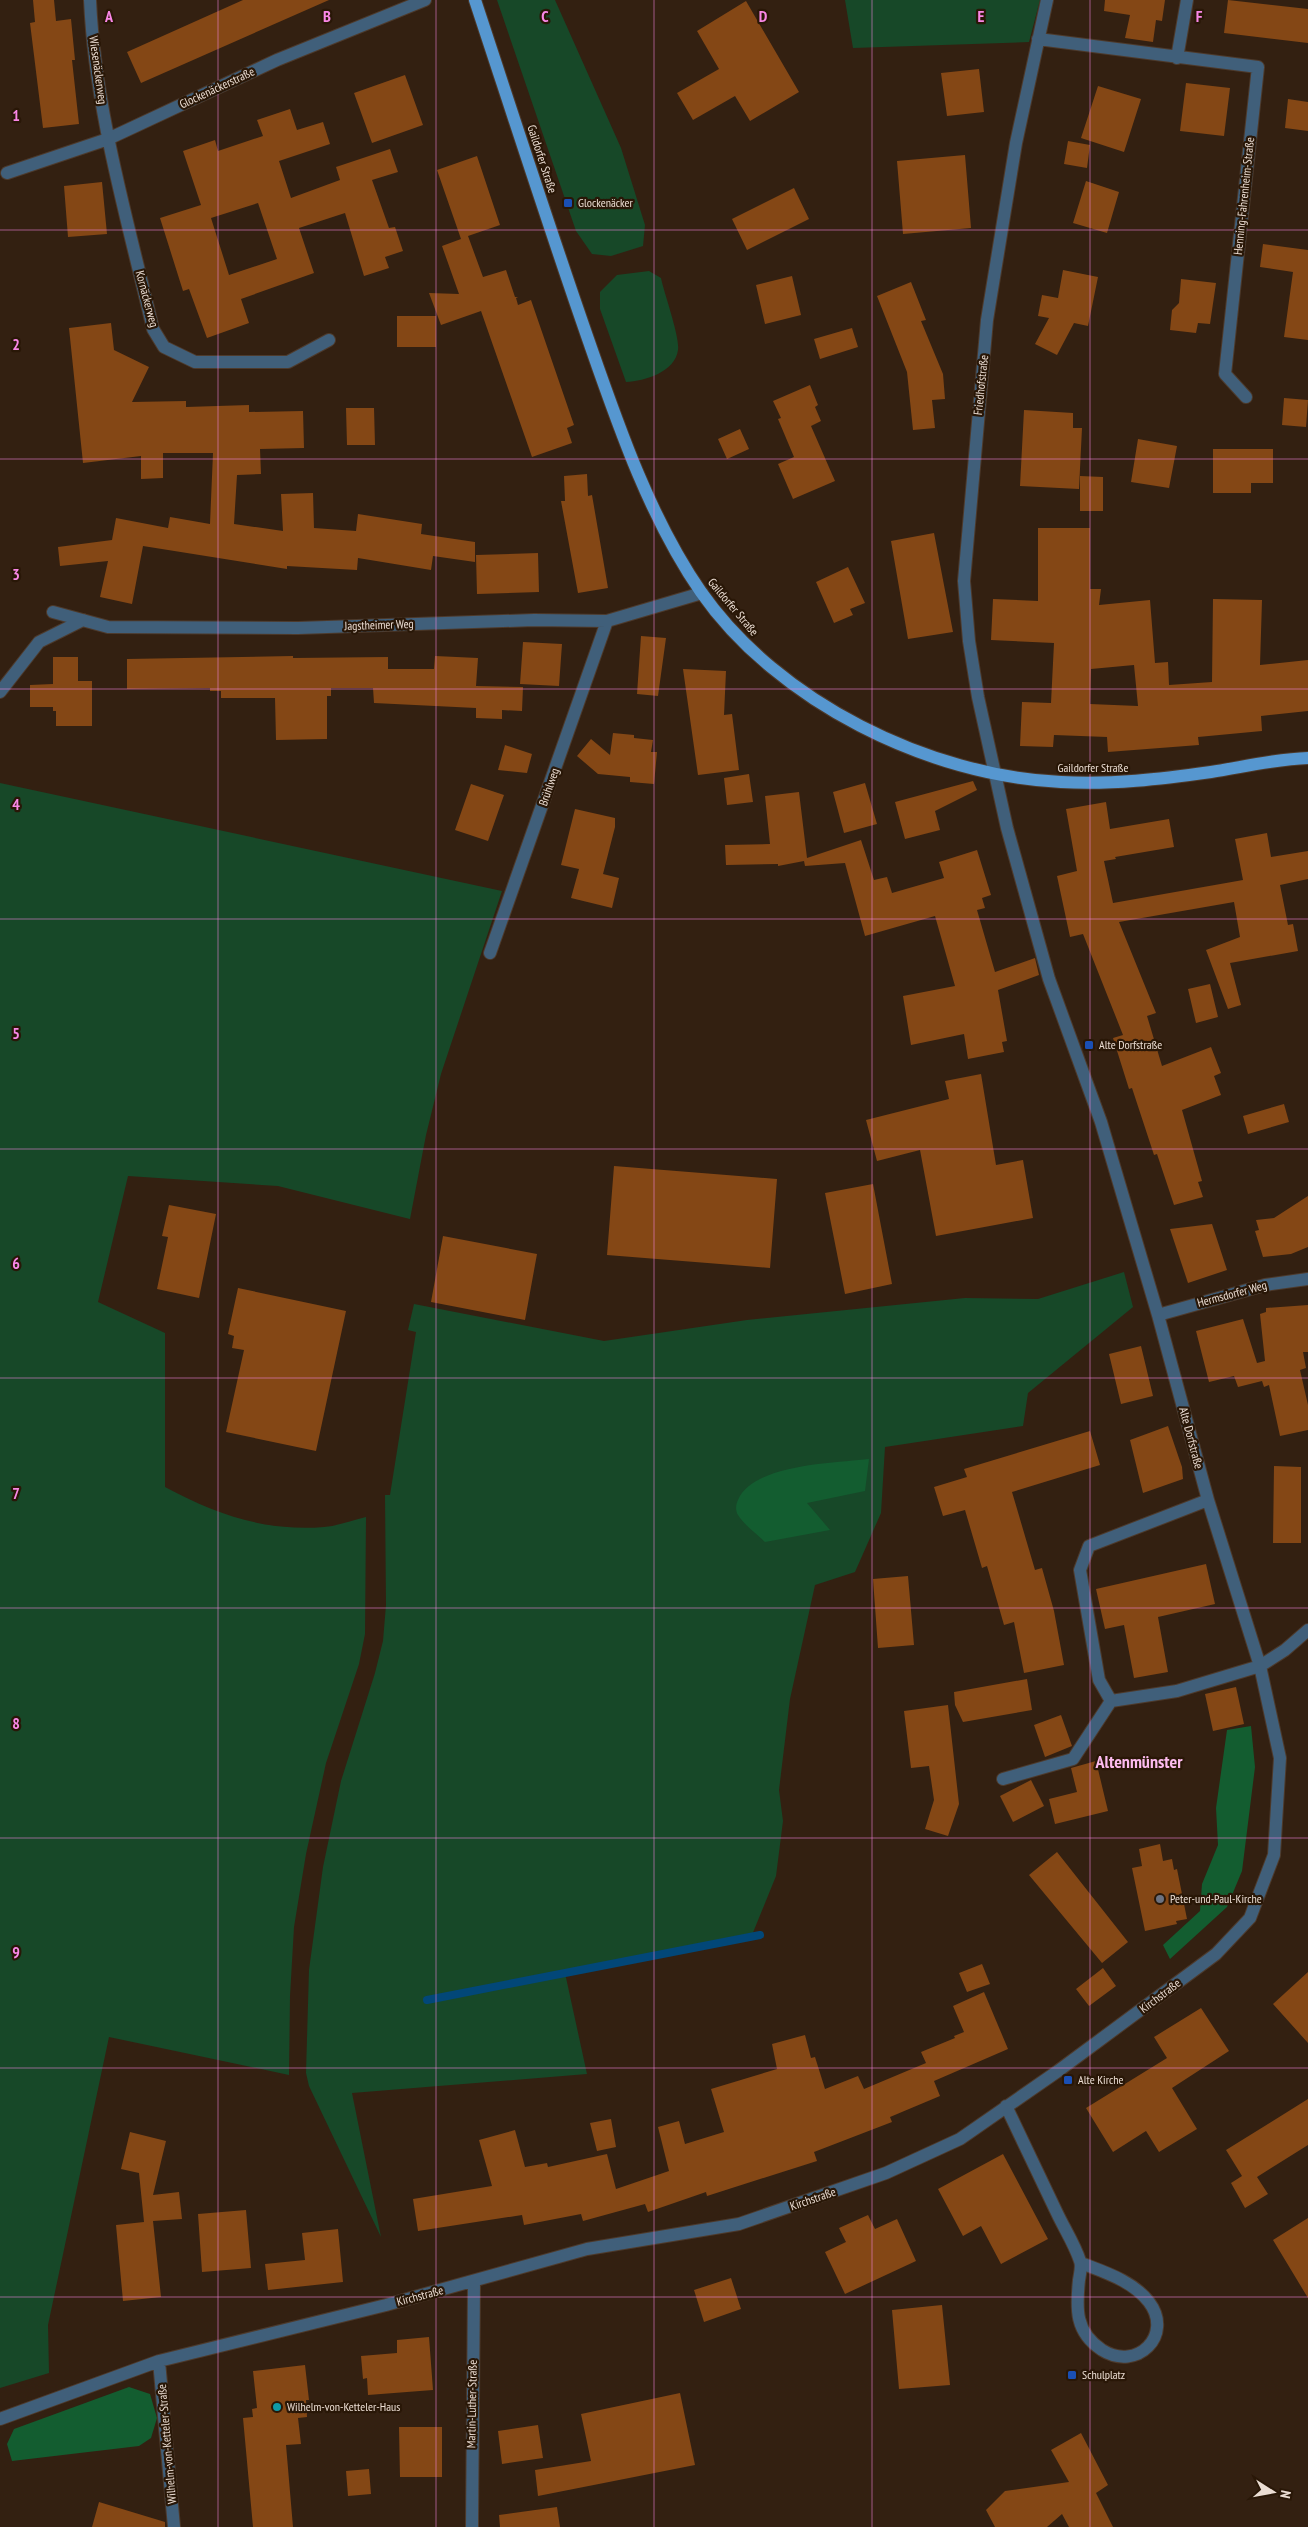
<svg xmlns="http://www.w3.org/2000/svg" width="1308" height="2527" font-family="'PT Sans Narrow',sans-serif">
  <rect width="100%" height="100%" fill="#332011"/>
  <path fill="#174828" d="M 497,0 L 555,0 L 621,148 L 645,225 L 643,246 L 611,256 L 592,254 L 576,231 Z
    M 845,0 L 1040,0 L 1029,42 L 853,48 Z
    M 649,271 L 661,278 C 664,293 680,337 678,350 C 675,372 645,381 626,382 L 600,309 L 600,292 L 617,275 Z
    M 0,783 L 502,891 L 441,1074 L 426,1135 L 410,1219 L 278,1186 L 128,1176 L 98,1302 L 165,1333 L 165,1487 C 215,1514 266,1532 324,1527 C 338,1526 352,1520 366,1517 L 365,1634 L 359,1664 L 326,1763 L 306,1854 L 294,1927 L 290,1996 L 289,2075 L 109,2037 L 48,2325 L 49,2373 L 0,2388 Z
    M 1124,1272 L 1133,1307 L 1028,1393 L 1023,1426 L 885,1447 L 881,1513 L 855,1572 L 815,1585 L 790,1699 L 779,1790 L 783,1821 L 776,1876 L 752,1935 L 565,1973 L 587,2074 L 352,2093 L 381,2237 L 309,2086 L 306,2073 L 309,1970 L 323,1867 L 341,1781 L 375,1673 L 383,1641 L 386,1605 L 385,1495 L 390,1495 L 416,1332 L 408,1330 L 414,1304 L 604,1341 L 747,1320 L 965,1298 L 1038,1299 Z"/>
  <path fill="#135d30" d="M 869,1459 L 865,1491 L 807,1503 L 830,1530 L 765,1542 C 757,1534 744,1525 738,1515 C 735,1510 736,1504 738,1500 C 753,1464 835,1463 869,1459 Z
    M 1251,1726 L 1255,1767 L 1242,1871 L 1227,1907 L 1170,1959 L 1163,1945 L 1200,1911 L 1202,1884 L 1218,1845 L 1216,1808 L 1227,1730 Z
    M 129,2387 L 150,2394 L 157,2418 L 151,2438 L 139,2446 L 12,2461 L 7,2444 L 14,2429 Z"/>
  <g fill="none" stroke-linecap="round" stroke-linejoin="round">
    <path stroke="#024778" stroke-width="8" d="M 427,2000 L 760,1935"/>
  </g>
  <path fill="#844715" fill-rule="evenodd" d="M 33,0 L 54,0 L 56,21 L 71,19 L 75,60 L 72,60 L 79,124 L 43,128 L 30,23 L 35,22 Z
    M 243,0 L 329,0 L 141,83 L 127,52 Z
    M 1105,0 L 1165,0 L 1162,21 L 1156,20 L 1153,42 L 1125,38 L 1130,15 L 1104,11 Z
    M 1228,0 L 1308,9 L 1308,43 L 1224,33 Z
    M 746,1 L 799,92 L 750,121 L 735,96 L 693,120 L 677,93 L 719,69 L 697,31 Z
    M 979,69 L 984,112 L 947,116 L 941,73 Z
    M 405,75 L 423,125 L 372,143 L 354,93 Z
    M 1186,83 L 1230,88 L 1224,136 L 1180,131 Z
    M 1098,86 L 1141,99 L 1124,152 L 1081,138 Z
    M 1288,99 L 1308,102 L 1308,131 L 1285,128 Z
    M 290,109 L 297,130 L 323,122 L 330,144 L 279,161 L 291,198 L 340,180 L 336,167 L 390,149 L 398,172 L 372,180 L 389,228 L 395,227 L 403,251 L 385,257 L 389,268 L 364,276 L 345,213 L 299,228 L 314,273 L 241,299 L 249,323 L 207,338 L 189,289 L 183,291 L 160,218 L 201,205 L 183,151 L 215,140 L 218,151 L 263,136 L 257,120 ZM 258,203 L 277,259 L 229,275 L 211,218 Z
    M 1068,141 L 1090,145 L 1087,168 L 1064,164 Z
    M 965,155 L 971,228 L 903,234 L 897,161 Z
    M 477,156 L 500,225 L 468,236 L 483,277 L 506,270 L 515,297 L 518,297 L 516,298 L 518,305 L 531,300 L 574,425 L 567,428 L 572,443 L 532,457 L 481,311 L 441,325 L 429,293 L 459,294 L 442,246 L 461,239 L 437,170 Z
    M 1086,181 L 1119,192 L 1107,233 L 1073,223 Z
    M 102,182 L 107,234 L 68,237 L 64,186 Z
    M 794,188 L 809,219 L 747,250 L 732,219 Z
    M 1263,244 L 1308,250 L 1308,340 L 1284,337 L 1293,272 L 1260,267 Z
    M 1063,270 L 1098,277 L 1088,326 L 1074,323 L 1057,355 L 1035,344 L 1049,318 L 1038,316 L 1042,295 L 1058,298 Z
    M 792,276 L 801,315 L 765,324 L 756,285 Z
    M 1181,279 L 1216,283 L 1210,324 L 1198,323 L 1196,333 L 1170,330 L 1172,310 L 1179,303 Z
    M 911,282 L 926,320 L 921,321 L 943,374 L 945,399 L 932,400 L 935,428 L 913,430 L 907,372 L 877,296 Z
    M 397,316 L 436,316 L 436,347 L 397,347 Z
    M 111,323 L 114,350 L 149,367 L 132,402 L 186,401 L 186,407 L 249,405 L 249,412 L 303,411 L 304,448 L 260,449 L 261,474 L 237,475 L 234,524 L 283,531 L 281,494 L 313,493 L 314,528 L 356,531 L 358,514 L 422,524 L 421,534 L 475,542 L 475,562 L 433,556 L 431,570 L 358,558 L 357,570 L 287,566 L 287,569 L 143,546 L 132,604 L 100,597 L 108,561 L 60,566 L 58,547 L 112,540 L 116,518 L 168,528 L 170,517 L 210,524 L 213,453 L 163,453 L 163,478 L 141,479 L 141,456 L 83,463 L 69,328 Z
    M 852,328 L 858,347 L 820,359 L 814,339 Z
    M 810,385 L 818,405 L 815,407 L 821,421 L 811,426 L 835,481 L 793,499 L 778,464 L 794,457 L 778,419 L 781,418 L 773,401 Z
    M 1284,398 L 1308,400 L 1306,427 L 1282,425 Z
    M 346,408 L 374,408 L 375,445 L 347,445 Z
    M 1024,410 L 1073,413 L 1073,428 L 1082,428 L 1079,489 L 1020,486 Z
    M 740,429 L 749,449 L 727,459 L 718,439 Z
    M 1138,439 L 1177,446 L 1169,488 L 1131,482 Z
    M 1213,449 L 1273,449 L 1273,483 L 1251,483 L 1251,493 L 1213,493 Z
    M 587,474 L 588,496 L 592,495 L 608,588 L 578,593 L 561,501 L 565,501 L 564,476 Z
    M 1080,476 L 1103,477 L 1103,511 L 1080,511 Z
    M 1038,528 L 1090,528 L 1090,589 L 1101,589 L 1099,605 L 1150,600 L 1155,663 L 1168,662 L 1169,685 L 1212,682 L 1213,599 L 1262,600 L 1260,665 L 1308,660 L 1308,711 L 1261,716 L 1262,731 L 1198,737 L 1199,745 L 1108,752 L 1107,737 L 1054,735 L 1053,747 L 1020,746 L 1022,702 L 1051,703 L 1054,643 L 991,640 L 993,599 L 1038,601 ZM 1134,665 L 1138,706 L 1090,704 L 1091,669 Z
    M 934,533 L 953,632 L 908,639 L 891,541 Z
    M 538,553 L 539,592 L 477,594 L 476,555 Z
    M 848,567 L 865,603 L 850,609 L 853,615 L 834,623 L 816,582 Z
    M 641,636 L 666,638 L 658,696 L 637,694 Z
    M 523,642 L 562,644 L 559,686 L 520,684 Z
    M 293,656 L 293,658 L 388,657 L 388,669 L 434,669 L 435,656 L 478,658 L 476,686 L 523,687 L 522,711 L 502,710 L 502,719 L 476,718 L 476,708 L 374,703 L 373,688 L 331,688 L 331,696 L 327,696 L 327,739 L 276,740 L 275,698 L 221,698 L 221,691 L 210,691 L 210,688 L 127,689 L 127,659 Z
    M 53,657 L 78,657 L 78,681 L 92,681 L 92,726 L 56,726 L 56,711 L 53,711 L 53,707 L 30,707 L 30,685 L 53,684 Z
    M 683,669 L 726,671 L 724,715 L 732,714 L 739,770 L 698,775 Z
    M 613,733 L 634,735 L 634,738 L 653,740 L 651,752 L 657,752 L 654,784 L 630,782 L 630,777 L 598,774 L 577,756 L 591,739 L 610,755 Z
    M 505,745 L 532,754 L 527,773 L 498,770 Z
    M 749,774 L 753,802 L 727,805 L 724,778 Z
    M 973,781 L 977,790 L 935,811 L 940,830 L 905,839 L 895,802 Z
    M 865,783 L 877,824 L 844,833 L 833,792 Z
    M 471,784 L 504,795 L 488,841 L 455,830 Z
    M 799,792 L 807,858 L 861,840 L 874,880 L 887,877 L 892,893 L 944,878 L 939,862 L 977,850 L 991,895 L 982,898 L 985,908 L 977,910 L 995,972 L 1035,958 L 1039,975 L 998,990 L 1007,1041 L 1002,1042 L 1004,1052 L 968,1059 L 964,1034 L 911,1045 L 903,996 L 955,986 L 935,916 L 865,936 L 845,863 L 805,866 L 804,861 L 778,866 L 778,864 L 726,865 L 725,845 L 770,844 L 765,796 Z
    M 1106,802 L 1110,829 L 1169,819 L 1174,847 L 1115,857 L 1116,859 L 1104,861 L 1113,903 L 1243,880 L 1235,839 L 1267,833 L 1271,857 L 1308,851 L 1308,879 L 1280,885 L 1288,925 L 1293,924 L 1298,951 L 1230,963 L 1241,1005 L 1228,1009 L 1206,950 L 1240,937 L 1234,902 L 1119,922 L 1156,1013 L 1147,1016 L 1162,1066 L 1211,1047 L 1221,1073 L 1214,1076 L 1221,1095 L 1182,1110 L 1202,1181 L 1198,1182 L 1203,1197 L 1174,1205 L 1157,1154 L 1154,1155 L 1132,1088 L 1129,1089 L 1113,1038 L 1123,1035 L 1083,934 L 1070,937 L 1057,876 L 1077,871 L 1066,809 Z
    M 575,809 L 615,818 L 615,827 L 603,874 L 619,878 L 612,908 L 571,898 L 579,869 L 561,865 Z
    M 1210,984 L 1218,1017 L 1196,1023 L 1188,989 Z
    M 981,1074 L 996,1165 L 1023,1160 L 1033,1218 L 936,1236 L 920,1150 L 877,1161 L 866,1120 L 949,1099 L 945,1081 Z
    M 1284,1104 L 1289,1122 L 1248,1134 L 1243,1116 Z
    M 614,1166 L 777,1179 L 770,1268 L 607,1255 Z
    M 873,1184 L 892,1284 L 845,1294 L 825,1193 Z
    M 1308,1196 L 1308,1247 L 1291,1254 L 1263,1257 L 1255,1231 L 1259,1230 L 1256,1220 L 1274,1218 Z
    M 169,1205 L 216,1214 L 199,1298 L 157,1289 L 168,1237 L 162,1236 Z
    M 1212,1224 L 1227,1270 L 1188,1283 L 1170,1229 Z
    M 443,1236 L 537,1254 L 525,1320 L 431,1302 Z
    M 238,1288 L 346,1311 L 316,1451 L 226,1432 L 244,1350 L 232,1348 L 234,1336 L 228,1334 Z
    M 1308,1305 L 1308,1352 L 1303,1352 L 1306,1368 L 1300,1370 L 1308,1405 L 1308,1430 L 1280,1436 L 1269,1385 L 1264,1387 L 1262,1381 L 1238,1387 L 1234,1376 L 1209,1382 L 1196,1331 L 1243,1319 L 1257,1363 L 1265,1361 L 1260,1314 L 1266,1312 L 1266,1308 Z
    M 1141,1346 L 1153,1396 L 1121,1404 L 1109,1354 Z
    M 1168,1426 L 1182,1467 L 1183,1479 L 1143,1493 L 1130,1440 Z
    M 1090,1431 L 1100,1465 L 1012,1492 L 1035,1570 L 1042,1568 L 1054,1611 L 1064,1665 L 1024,1673 L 1014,1622 L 1004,1625 L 987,1566 L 982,1568 L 965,1510 L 943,1516 L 934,1487 L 967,1477 L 964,1469 Z
    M 1274,1466 L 1301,1467 L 1301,1543 L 1273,1543 Z
    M 1206,1564 L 1215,1604 L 1158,1617 L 1168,1672 L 1134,1678 L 1124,1625 L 1105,1629 L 1096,1589 Z
    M 908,1576 L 914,1645 L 878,1648 L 873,1579 Z
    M 1027,1679 L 1032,1710 L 963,1722 L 955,1705 L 954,1692 Z
    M 1236,1687 L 1244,1724 L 1213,1731 L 1205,1694 Z
    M 948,1705 L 959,1804 L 948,1836 L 925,1829 L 934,1800 L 929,1766 L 911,1768 L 904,1711 Z
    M 1061,1715 L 1072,1746 L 1045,1757 L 1034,1725 Z
    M 1096,1761 L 1108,1811 L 1055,1824 L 1049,1799 L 1077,1792 L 1071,1768 Z
    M 1031,1780 L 1044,1806 L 1013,1822 L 1000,1796 Z
    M 1160,1844 L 1163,1861 L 1172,1859 L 1174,1870 L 1177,1869 L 1187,1919 L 1176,1921 L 1177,1924 L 1145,1931 L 1132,1868 L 1142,1866 L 1139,1849 Z
    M 1057,1852 L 1128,1942 L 1102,1963 L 1029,1875 Z
    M 982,1964 L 990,1984 L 967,1992 L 959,1973 Z
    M 1103,1968 L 1116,1986 L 1089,2006 L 1076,1989 Z
    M 1308,1972 L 1308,2043 L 1273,2004 Z
    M 984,1992 L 1008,2049 L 934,2081 L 940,2096 L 890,2117 L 892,2122 L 814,2152 L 817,2161 L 707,2196 L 706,2192 L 648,2212 L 645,2204 L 583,2221 L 581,2214 L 524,2225 L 522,2215 L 418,2231 L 413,2199 L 492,2186 L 479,2140 L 515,2130 L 525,2167 L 547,2163 L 548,2167 L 607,2154 L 616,2189 L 669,2171 L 658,2127 L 679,2121 L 685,2144 L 724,2132 L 711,2089 L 777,2069 L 772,2044 L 805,2035 L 811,2058 L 815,2057 L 825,2089 L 858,2076 L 864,2089 L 926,2063 L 921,2052 L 955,2038 L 954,2036 L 964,2032 L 953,2006 Z
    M 1201,2008 L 1229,2051 L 1172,2088 L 1197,2129 L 1159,2152 L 1146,2131 L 1113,2152 L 1086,2108 L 1167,2058 L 1154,2037 Z
    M 1308,2099 L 1308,2145 L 1257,2177 L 1268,2194 L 1245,2208 L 1231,2183 L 1242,2176 L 1226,2150 Z
    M 611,2119 L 616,2147 L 597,2151 L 590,2123 Z
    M 130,2132 L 166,2141 L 153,2195 L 179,2192 L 182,2219 L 153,2221 L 161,2297 L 123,2301 L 116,2225 L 144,2222 L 139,2173 L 121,2169 Z
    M 1003,2154 L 1048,2239 L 1001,2264 L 981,2226 L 963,2236 L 938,2189 Z
    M 246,2210 L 251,2268 L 202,2272 L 198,2214 Z
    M 868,2215 L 875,2229 L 897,2219 L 916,2261 L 845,2294 L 825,2252 L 846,2242 L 839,2228 Z
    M 1308,2218 L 1308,2298 L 1273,2240 Z
    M 338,2229 L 343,2282 L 268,2290 L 265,2264 L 305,2260 L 302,2233 Z
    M 731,2278 L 741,2309 L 704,2322 L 694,2290 Z
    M 942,2305 L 950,2385 L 899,2389 L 892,2310 Z
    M 429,2337 L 433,2390 L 368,2395 L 367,2378 L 363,2379 L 361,2356 L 397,2353 L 397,2340 Z
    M 305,2365 L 309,2400 L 306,2400 L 307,2417 L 298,2418 L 301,2444 L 286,2445 L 293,2527 L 253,2527 L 243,2418 L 253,2417 L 252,2409 L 257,2408 L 253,2371 Z
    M 680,2393 L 695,2465 L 538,2496 L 535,2470 L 591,2461 L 581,2414 Z
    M 538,2425 L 543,2458 L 502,2464 L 498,2431 Z
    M 399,2427 L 442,2427 L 442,2477 L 400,2477 Z
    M 1081,2433 L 1108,2485 L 1096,2493 L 1113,2527 L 1069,2527 L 1062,2514 L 1047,2527 L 995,2527 L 986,2510 L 1005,2491 L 1069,2482 L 1051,2450 Z
    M 369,2469 L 371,2494 L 348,2496 L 346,2471 Z
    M 99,2502 L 165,2522 L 165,2527 L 92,2527 Z
    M 557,2507 L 560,2527 L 500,2527 L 499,2515 Z"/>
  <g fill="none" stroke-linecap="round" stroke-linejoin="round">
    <g stroke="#4d3a2c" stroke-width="14">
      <path id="minor" d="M 90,0 C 95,111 128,221 153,329 L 164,347 L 195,362 L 288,362 L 329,340
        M 1038,39 L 1258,67 L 1225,374 L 1246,397
        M 1177,58 L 1187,0
        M 7,173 L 108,139 L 277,60 L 425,0
        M 53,612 L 108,627 L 298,628 L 534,620 L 607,621 L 702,593
        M 0,692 L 39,642 L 83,620
        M 490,953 L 607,621
        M 1158,1315 L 1265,1285 L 1308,1279
        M 1208,1500 L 1089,1546 L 1080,1570 L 1099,1680 L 1111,1701 L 1177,1691 L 1260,1666 L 1285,1650 L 1308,1630
        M 1003,1779 L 1073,1759 L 1111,1701
        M 1006,2106 C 1023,2142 1040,2177 1057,2213 C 1064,2228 1075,2245 1080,2261 C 1082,2266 1080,2274 1079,2280 C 1076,2309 1075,2332 1102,2350 C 1137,2372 1174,2335 1149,2302 C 1133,2281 1104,2272 1081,2263
        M 159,2361 L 174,2527
        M 0,2419 L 159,2361 L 386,2305 L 587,2249 L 739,2224 L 886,2173 L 960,2139 L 1058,2071 L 1216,1954 L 1250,1918 L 1274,1855 L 1280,1758 L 1260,1666 L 1208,1500 L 1158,1315 L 1101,1122 L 1049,979 L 1007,828 L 978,697 L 969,641 L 964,581 L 987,320 L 1016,143 L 1047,0
        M 472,2527 L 474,2281"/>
    </g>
    <g stroke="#4d3a2c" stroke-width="14">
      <path id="major" d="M 475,0 C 512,112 548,224 587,336 C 617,422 649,517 701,592 C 778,702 929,776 1061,782 C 1111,785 1161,779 1211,772 C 1243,767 1275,759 1308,758"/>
    </g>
    <use href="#minor" stroke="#405f7a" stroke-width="12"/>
    <use href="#major" stroke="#5697d0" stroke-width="12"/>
  </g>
  <path fill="none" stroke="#fa87e7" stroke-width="1" stroke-opacity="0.55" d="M 218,0 L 218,2527M 436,0 L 436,2527M 654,0 L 654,2527M 872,0 L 872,2527M 1090,0 L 1090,2527M 0,230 L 1308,230M 0,459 L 1308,459M 0,689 L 1308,689M 0,919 L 1308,919M 0,1149 L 1308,1149M 0,1378 L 1308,1378M 0,1608 L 1308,1608M 0,1838 L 1308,1838M 0,2068 L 1308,2068M 0,2297 L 1308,2297"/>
  <g fill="#1a4fb4" stroke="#291707" stroke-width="2">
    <rect x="563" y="198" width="10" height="10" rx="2.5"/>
    <rect x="1084" y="1040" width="10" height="10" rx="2.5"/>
    <rect x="1063" y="2075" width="10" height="10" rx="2.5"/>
    <rect x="1067" y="2370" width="10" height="10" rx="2.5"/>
  </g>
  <circle fill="#6b7280" stroke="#291707" stroke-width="2" cx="1160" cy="1899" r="5"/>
  <circle fill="#0f9aa8" stroke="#291707" stroke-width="2" cx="277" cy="2407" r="5"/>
  <g text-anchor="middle" stroke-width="4.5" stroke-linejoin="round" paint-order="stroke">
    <g font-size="12" fill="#ebddd3" stroke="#291707">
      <text transform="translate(98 70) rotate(82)" y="4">Wiesenäckerweg</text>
      <text transform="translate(217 88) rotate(-25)" y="4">Glockenäckerstraße</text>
      <text transform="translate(542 159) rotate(72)" y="4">Gaildorfer Straße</text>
      <text transform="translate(1244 196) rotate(-84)" y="4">Henning-Fahrenheim-Straße</text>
      <text transform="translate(147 299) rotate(75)" y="4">Kornäckerweg</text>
      <text transform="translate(981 385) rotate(-84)" y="4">Friedhofstraße</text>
      <text transform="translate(733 607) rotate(50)" y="4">Gaildorfer Straße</text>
      <text transform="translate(379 625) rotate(-2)" y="4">Jagstheimer Weg</text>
      <text x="1093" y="772">Gaildorfer Straße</text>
      <text transform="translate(549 787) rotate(-71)" y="4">Brühlweg</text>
      <text transform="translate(1232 1294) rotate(-15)" y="4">Hermsdorfer Weg</text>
      <text transform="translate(1191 1438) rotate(75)" y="4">Alte Dorfstraße</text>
      <text transform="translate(1160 1996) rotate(-37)" y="4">Kirchstraße</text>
      <text transform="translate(813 2199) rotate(-19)" y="4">Kirchstraße</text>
      <text transform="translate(420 2296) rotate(-15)" y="4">Kirchstraße</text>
      <text transform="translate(472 2404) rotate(-89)" y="4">Martin-Luther-Straße</text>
      <text transform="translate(167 2444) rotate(-95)" y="4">Wilhelm-von-Ketteler-Straße</text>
    </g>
    <g font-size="12" fill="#ebddd3" stroke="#291707" text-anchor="start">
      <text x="578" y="207">Glockenäcker</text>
      <text x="1099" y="1049">Alte Dorfstraße</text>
      <text x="1170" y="1903">Peter-und-Paul-Kirche</text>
      <text x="1078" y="2084">Alte Kirche</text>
      <text x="1082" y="2379">Schulplatz</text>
      <text x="287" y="2411">Wilhelm-von-Ketteler-Haus</text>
    </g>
    <g font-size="18" font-weight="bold" fill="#fdbbef" stroke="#291707">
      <text x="1139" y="1768">Altenmünster</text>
    </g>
  </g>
  <g font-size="16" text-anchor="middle" font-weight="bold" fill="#fa87e7" stroke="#291707" stroke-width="4.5" stroke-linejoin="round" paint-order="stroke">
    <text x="109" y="22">A</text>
    <text x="327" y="22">B</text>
    <text x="545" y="22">C</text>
    <text x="763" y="22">D</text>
    <text x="981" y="22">E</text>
    <text x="1199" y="22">F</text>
    <text x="16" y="121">1</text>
    <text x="16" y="350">2</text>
    <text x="16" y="580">3</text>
    <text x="16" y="810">4</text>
    <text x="16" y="1039">5</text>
    <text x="16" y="1269">6</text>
    <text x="16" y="1499">7</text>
    <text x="16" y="1729">8</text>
    <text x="16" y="1958">9</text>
  </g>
  <g transform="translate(1273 2492) rotate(101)" stroke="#291707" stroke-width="4" paint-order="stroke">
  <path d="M0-4L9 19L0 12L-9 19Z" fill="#ebddd3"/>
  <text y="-8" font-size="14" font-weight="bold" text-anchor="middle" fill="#ebddd3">N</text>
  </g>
</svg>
